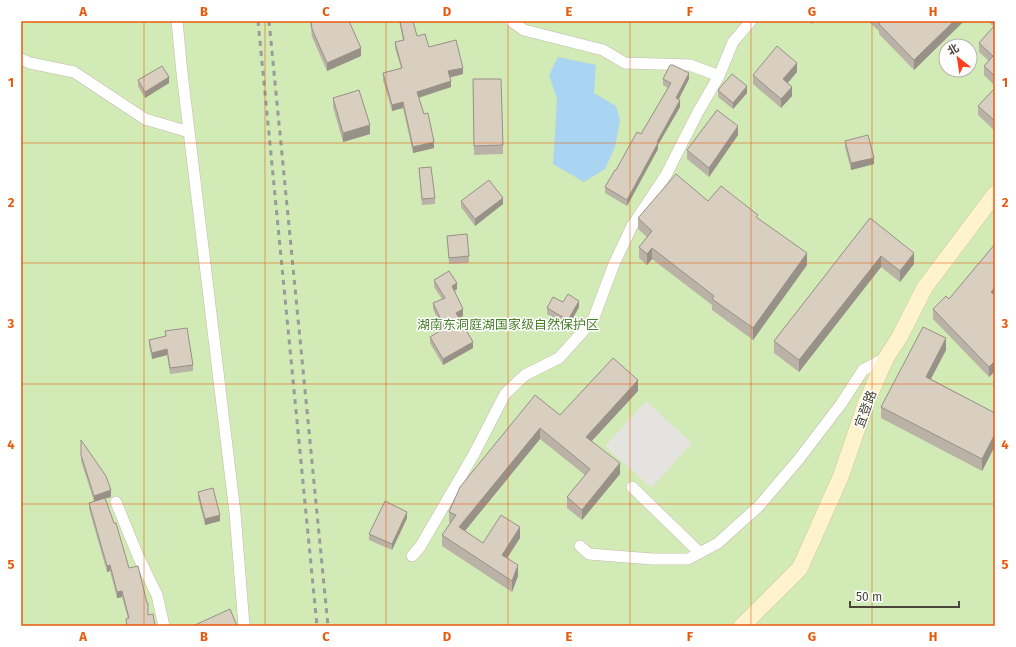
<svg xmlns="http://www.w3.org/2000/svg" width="1016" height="647" font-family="'Fira Sans','Noto Sans SC',sans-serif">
  <rect width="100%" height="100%" fill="#f6f3ec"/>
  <path fill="#d2eab5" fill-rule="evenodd" d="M 21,21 L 995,21 L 995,626 L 21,626 ZM 946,46 L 970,46 L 970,70 L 946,70 Z"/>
  <path fill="#e5e3e0" d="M 646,401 L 692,443 L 651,488 L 605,446 Z"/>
  <path fill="#a9d4f2" d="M 558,57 L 596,65 L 594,93 L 616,106 L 620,120 L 615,147 L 605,169 L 584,182 L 553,164 L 557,99 L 549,75 Z"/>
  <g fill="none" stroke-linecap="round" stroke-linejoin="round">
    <g stroke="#c2bbae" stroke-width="12">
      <path id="street" d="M 177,21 L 182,73 L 235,513 L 244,626
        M 511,21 L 524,30 L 603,50 L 625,63 L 690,65 L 719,76 L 733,42 L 751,21
        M 21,59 L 30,63 L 74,72 L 145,119 L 189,132
        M 632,487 L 700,553
        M 116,502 L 138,556 L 157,595 L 164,626
        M 580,546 L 589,554 L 652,559 L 688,559 L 718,543 L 759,506 L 799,459 L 841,404 L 863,370 L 886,358
        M 412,556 L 420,547 L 474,454 L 505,394 L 525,375 L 559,358 L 593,320 L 614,264 L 632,226 L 666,175 L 698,112 L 719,76"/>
    </g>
    <g stroke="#d6c79b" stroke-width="17">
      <path id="secondary" d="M 742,626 L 800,568 L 841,476 L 866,403 L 886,358 L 899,338 L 925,287 L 995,194"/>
    </g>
    <use href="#street" stroke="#fff" stroke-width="11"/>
    <use href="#secondary" stroke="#fff3cd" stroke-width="16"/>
    <path stroke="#9a9a9a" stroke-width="3" stroke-dasharray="5 5" stroke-linecap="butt" d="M 258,21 L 317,626
      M 269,21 L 328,626"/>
  </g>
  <path fill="#bab2a6" d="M 310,21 L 349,21 L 361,56 L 327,71 L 312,37 Z
    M 399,21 L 413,21 L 417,36 L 429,47 L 463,74 L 450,77 L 451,87 L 419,98 L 434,148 L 413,153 L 403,108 L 392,111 L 383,80 L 383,73 L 401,68 L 395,48 L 395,42 L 403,40 Z
    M 807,21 L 814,21 L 812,24 Z
    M 868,21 L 964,21 L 914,70 L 879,34 L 879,31 Z
    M 988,21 L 995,21 L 995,86 L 984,75 L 984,66 L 989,61 L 979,52 L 979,43 L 994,27 Z
    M 797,72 L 788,83 L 792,96 L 781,108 L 753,84 L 753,75 Z
    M 473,79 L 503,145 L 503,154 L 474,155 Z
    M 663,79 L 689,79 L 679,99 L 680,107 L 658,145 L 658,149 L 627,206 L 605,193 L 605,187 L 641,134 L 668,88 L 663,85 Z
    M 138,80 L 169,83 L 145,98 L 138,86 Z
    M 995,88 L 995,131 L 978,115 L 978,106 Z
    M 718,90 L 747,93 L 733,109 L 718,97 Z
    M 333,98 L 370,134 L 343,142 L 333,107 Z
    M 738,135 L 709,177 L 687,159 L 687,150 Z
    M 845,141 L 874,164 L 851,170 L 845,147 Z
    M 419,168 L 435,198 L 435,204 L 422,205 Z
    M 461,201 L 503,204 L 475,226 L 461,207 Z
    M 708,201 L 758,218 L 807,265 L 753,340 L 712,310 L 712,305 L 652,259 L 647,265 L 639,258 L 639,247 L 647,237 L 638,229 L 638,218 Z
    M 870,218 L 914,264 L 900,282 L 881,267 L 799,372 L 774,353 L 774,341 Z
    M 447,236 L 469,256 L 469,263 L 449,264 Z
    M 995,244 L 995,371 L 989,377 L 933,319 L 933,309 L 949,299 Z
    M 434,280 L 457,289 L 455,291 L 463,316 L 459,318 L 473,348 L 443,365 L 430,343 L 430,337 L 442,330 L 433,309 L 433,303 L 442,299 L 434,287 Z
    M 563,302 L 579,307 L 568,327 L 547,314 L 547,308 Z
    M 165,331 L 193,365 L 193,371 L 170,374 L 167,355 L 152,359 L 149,346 L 149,340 L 165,337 Z
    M 946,350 L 931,379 L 995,413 L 995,446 L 982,471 L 881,418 L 881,407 Z
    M 638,391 L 592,441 L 620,474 L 582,520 L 567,508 L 567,497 L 585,475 L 540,439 L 465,531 L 483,543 L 520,538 L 506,558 L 518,576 L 512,592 L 442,546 L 442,535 L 450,523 L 449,522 L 449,512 L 535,395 L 560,415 Z
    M 81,440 L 111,497 L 105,498 L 129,568 L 148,615 L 155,626 L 126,626 L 126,619 L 128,619 L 122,597 L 117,598 L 110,571 L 107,572 L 89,509 L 89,503 L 94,501 L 81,461 Z
    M 198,492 L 220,521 L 205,525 L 198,498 Z
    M 407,518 L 392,550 L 369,540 L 369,534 Z"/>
  <path fill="#979187" d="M 954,21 L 964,21 L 914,70 L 914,60 Z
    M 361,48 L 361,56 L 327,71 L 327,63 Z
    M 797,63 L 797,72 L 783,88 L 783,79 Z
    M 463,68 L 463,74 L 448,78 L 448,71 Z
    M 689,73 L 689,79 L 676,104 L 676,98 Z
    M 169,77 L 169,83 L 145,98 L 145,92 Z
    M 451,81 L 451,87 L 417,98 L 417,92 Z
    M 747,86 L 747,93 L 733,109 L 733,103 Z
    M 792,87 L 792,96 L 781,108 L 781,99 Z
    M 680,100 L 680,107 L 658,145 L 658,149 L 627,206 L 627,200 L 657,142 Z
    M 403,102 L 403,108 L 392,111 L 392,105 Z
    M 370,125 L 370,134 L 343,142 L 343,133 Z
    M 738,126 L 738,135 L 709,177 L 709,168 Z
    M 434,142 L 434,148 L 413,153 L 413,147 Z
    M 874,158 L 874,164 L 851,170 L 851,163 Z
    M 503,198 L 503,204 L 475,226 L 475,219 Z
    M 652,248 L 652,259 L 647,265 L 647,254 Z
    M 807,253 L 807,265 L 753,340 L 753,328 Z
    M 914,253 L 914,264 L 900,282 L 900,271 Z
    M 881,256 L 881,267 L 799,372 L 799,360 Z
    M 457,283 L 457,289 L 452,292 L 452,286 Z
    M 995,287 L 995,297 L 991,292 Z
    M 579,301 L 579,307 L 568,327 L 568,320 Z
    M 463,309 L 463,316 L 456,319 L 456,313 Z
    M 946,338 L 946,350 L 926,388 L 926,377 Z
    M 473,342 L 473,348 L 443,365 L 443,359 Z
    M 167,349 L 167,355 L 152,359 L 152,353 Z
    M 995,361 L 995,371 L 989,377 L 989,367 Z
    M 638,380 L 638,391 L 586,447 L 586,437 Z
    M 540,428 L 540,439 L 459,538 L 459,527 Z
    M 995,434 L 995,446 L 982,471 L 982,459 Z
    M 620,463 L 620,474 L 582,520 L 582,510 Z
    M 111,490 L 111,497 L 94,502 L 94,496 Z
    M 407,512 L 407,518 L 392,550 L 392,544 Z
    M 220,515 L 220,521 L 205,525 L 205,519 Z
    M 520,527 L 520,538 L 502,566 L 502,555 Z
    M 110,565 L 110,571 L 107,572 L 107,566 Z
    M 518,565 L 518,576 L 512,592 L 512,581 Z
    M 122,591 L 122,597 L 117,598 L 117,592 Z"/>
  <path fill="#d8cfc1" stroke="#979187" d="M 311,21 L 349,21 L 361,48 L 327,63 L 312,29 Z
    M 400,21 L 413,21 L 417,36 L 425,34 L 429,47 L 456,40 L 463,68 L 448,71 L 451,81 L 417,92 L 424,114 L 428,113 L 434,142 L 413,147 L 403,102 L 392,105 L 383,73 L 402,68 L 395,42 L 404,40 Z
    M 878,21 L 954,21 L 914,60 L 879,24 L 880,23 Z
    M 995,25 L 995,76 L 984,66 L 993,56 L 979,43 Z
    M 777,46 L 797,63 L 783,79 L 792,87 L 781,99 L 753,75 Z
    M 670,65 L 673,65 L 689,73 L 676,98 L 680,100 L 657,142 L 658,143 L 627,200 L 605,187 L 615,170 L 616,170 L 637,132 L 641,134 L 671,83 L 663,79 Z
    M 162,66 L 169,77 L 145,92 L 138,80 Z
    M 732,74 L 747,86 L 733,103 L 718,90 Z
    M 473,79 L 501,79 L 503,145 L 474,146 Z
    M 995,88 L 995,121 L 978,106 Z
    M 359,90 L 370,125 L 343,133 L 333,98 Z
    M 717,110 L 738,126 L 709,168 L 687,150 Z
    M 868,135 L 874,158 L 851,163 L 845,141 Z
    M 431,167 L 435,198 L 422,199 L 419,168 Z
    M 676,174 L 708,201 L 721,186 L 758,215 L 756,217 L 807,253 L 753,328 L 712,299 L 714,296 L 652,248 L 647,254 L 639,247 L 652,231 L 638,218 Z
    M 489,180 L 503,198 L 475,219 L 461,201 Z
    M 870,218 L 914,253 L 900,271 L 881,256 L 799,360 L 774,341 Z
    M 467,234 L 469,256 L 449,258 L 447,236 Z
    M 995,244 L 995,287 L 991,292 L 995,295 L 995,361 L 989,367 L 933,309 L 946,296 L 949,299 Z
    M 449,271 L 457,283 L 452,286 L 463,309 L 456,313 L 473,342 L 443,359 L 430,337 L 445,328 L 433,303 L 445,298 L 434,280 Z
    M 568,294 L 579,301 L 568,320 L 547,308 L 553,297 L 563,302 Z
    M 923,327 L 946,338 L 926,377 L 995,413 L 995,434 L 982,459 L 881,407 Z
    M 187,328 L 193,365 L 170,368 L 167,349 L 152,353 L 149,340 L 166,336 L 165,331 Z
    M 613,358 L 638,380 L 586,437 L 620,463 L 582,510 L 567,497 L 590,469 L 540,428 L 459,527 L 483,543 L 501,515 L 520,527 L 502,555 L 518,565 L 512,581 L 442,535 L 456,515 L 449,512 L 460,487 L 535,395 L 560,415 Z
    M 81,440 L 106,476 L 111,490 L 94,496 L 81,455 Z
    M 213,488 L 220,515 L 205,519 L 198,492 Z
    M 105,498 L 114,523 L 116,523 L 129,568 L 138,566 L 147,603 L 148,603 L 148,615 L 153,614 L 155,626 L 127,626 L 126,619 L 129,618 L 122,591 L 117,592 L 110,565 L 107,566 L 89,503 Z
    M 385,501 L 407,512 L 392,544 L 369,534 Z
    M 230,609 L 237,626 L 196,626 L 195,625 Z"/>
  <path fill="none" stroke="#e8590c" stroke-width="1" stroke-opacity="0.55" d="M 144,21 L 144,626M 265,21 L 265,626M 386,21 L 386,626M 508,21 L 508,626M 630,21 L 630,626M 751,21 L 751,626M 872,21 L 872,626M 21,143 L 995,143M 21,263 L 995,263M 21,384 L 995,384M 21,504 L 995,504"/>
  <g text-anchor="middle" stroke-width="3" stroke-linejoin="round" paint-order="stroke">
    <g font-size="13" fill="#4a7f2a" stroke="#fff">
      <text x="508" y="329">湖南东洞庭湖国家级自然保护区</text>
    </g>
    <g font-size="13" fill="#4b4439" stroke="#fff">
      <text transform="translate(865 409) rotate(-70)" y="5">宜登路</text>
    </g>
  </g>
  <rect width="1016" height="647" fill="none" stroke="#ffffff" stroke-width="44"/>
  <g transform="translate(958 58) rotate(330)"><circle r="19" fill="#ffffff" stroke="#b7b4b0"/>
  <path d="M0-3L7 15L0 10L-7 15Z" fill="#fc3f1d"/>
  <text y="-6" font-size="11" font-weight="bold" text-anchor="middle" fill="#4b4439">北</text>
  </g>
  <path d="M850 601v6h109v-6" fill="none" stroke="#4b4439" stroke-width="2"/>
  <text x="856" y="601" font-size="12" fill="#4b4439" stroke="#ffffff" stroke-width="3" paint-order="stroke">50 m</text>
  <rect x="22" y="22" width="972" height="603" fill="none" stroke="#e8590c" stroke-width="1.5"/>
  <g font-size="13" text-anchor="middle" font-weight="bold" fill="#e8590c">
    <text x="83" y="16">A</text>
    <text x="204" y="16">B</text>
    <text x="326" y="16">C</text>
    <text x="447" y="16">D</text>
    <text x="569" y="16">E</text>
    <text x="690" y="16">F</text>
    <text x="812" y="16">G</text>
    <text x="933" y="16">H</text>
    <text x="11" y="87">1</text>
    <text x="1005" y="87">1</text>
    <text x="11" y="207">2</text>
    <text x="1005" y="207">2</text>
    <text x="11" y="328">3</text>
    <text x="1005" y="328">3</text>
    <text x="11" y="449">4</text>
    <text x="1005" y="449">4</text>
    <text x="11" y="569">5</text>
    <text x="1005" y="569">5</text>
    <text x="83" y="641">A</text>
    <text x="204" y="641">B</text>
    <text x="326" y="641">C</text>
    <text x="447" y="641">D</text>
    <text x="569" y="641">E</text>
    <text x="690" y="641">F</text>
    <text x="812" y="641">G</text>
    <text x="933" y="641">H</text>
  </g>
</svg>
